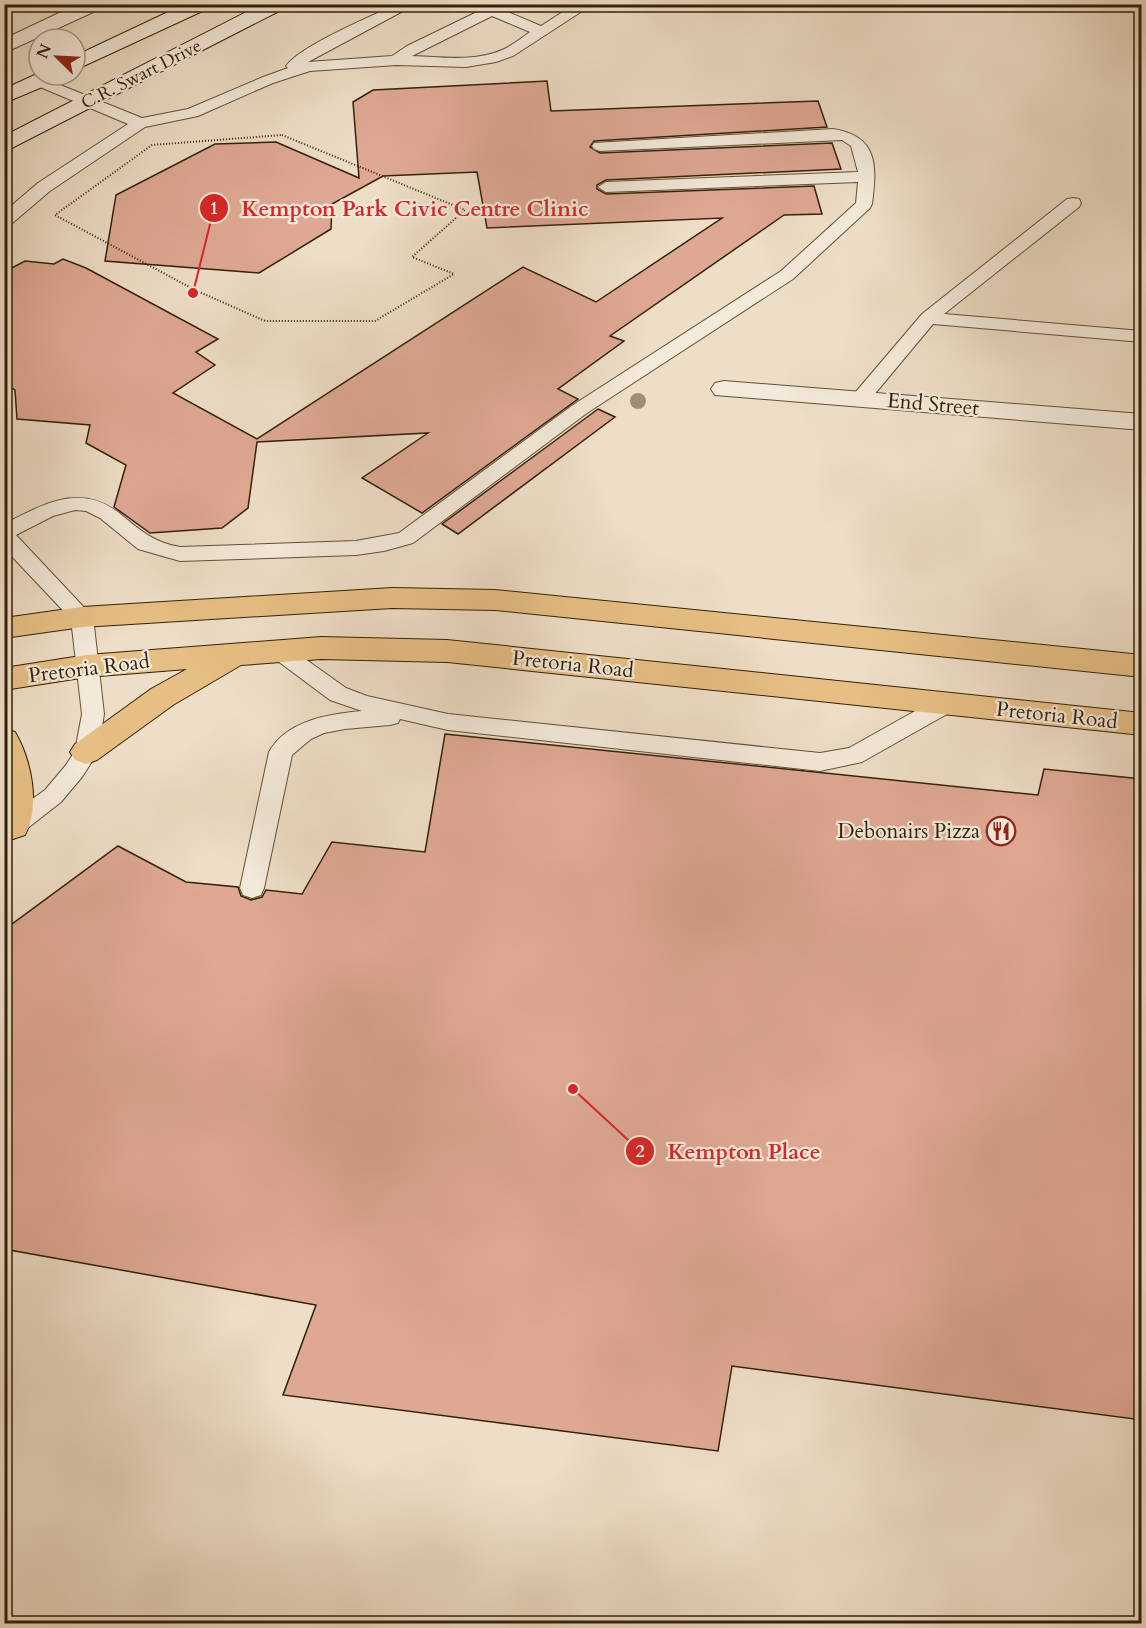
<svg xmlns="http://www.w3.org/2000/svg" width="1146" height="1628" font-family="Cardo,serif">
  <rect width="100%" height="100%" fill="#eedec7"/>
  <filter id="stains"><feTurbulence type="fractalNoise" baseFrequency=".00333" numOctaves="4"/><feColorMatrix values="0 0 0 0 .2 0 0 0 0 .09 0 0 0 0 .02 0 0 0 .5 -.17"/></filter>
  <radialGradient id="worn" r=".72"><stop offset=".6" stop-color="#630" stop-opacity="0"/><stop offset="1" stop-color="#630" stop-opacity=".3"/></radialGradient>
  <path fill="#dfa894" stroke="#332007" stroke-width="1.5" d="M 547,81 L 551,111 L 818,101 L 827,127 L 594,141 L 590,147 L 600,153 L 832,143 L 841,169 L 606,180 L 597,185 L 597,189 L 606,194 L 814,186 L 822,214 L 784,215 L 610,336 L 624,341 L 558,389 L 578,399 L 422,513 L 362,478 L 428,433 L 257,442 L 248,508 L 222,528 L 150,533 L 114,507 L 126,465 L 86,443 L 90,425 L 17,419 L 15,390 L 4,384 L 4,272 L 25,261 L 54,264 L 63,259 L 86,268 L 218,339 L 196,352 L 215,365 L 173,393 L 257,439 L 523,267 L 596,302 L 722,218 L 487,228 L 477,172 L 383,176 L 332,204 L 331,229 L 259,273 L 105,261 L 116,195 L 215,144 L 276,142 L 359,178 L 353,102 L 373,90 Z
    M 598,409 L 615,417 L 458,534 L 442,524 Z
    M 445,734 L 1038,795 L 1044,769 L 1142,779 L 1142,1420 L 732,1366 L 718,1451 L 283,1395 L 316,1305 L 4,1249 L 4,930 L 118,846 L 186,882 L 238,887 L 241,896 L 251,900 L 262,897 L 266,890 L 302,894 L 332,842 L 425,852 Z"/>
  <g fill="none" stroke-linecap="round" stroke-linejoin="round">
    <g stroke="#625037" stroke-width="2">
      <path id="service" d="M 397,4 L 416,4 L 308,62 L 392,56 L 407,46 L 479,11 L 471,4 L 489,4 L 541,26 L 575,4 L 593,4 L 513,56 L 496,62 L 466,67 L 396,65 L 310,71 L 273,83 L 198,116 L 145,127 L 50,191 L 10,225 L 4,226 L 4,212 L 38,183 L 128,124 L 33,84 L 30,81 L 33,78 L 43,78 L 142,118 L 188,109 L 263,77 L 288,68 L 286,66 C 302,45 370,17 397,4 ZM 492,16 L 530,32 C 521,38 512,46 502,50 C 475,62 441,57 412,56 Z
        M 833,129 C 878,136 877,165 872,204 L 870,208 L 793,279 L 587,413 L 413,543 L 384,551 L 356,555 L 180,561 L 138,549 L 100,518 L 86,511 L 75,510 L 53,516 L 16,535 L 93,617 L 104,714 L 98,752 L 82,777 L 61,802 L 15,838 L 4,840 L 4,819 L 45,790 L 66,765 L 75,751 L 82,714 L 71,619 L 4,548 L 4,524 C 46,503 83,481 124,517 C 142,532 156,543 180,547 L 356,541 L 399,533 L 573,405 L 781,271 L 856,203 L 858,182 L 606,192 L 598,187 L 606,182 L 858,172 L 851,146 L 842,140 L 600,151 L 594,149 L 592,146 L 594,143 Z
        M 1073,198 L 1079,199 L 1081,203 L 1079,207 L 944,314 L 1142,331 L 1142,342 L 933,324 L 868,402 L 854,402 L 851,398 L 854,394 L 922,314 L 1067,199 Z
        M 279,643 L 287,646 L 346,688 L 367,696 L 448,714 L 820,753 L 849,748 L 940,697 L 948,695 L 956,697 L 959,703 L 956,709 L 862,762 L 820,771 L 448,730 L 400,719 L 398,723 L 390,725 L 345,729 L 324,733 L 311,739 L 292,755 L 264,888 L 261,895 L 252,898 L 243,895 L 240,888 L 269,752 C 287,720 329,714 362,711 L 330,700 L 271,656 L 268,651 L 271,646 Z"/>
    </g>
    <g stroke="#625037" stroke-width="2">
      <path id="minor" d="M 78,4 L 105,4 L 102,8 L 4,53 L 4,39 Z
        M 724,381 L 1142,414 L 1142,430 L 715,395 L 711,389 L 715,383 Z"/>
    </g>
    <g stroke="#332007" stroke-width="2">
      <path id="secondary" d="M 185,4 L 212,4 L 209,8 L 75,70 L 75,56 Z
        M 262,4 L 288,4 L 285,8 L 4,152 L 4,136 Z
        M 39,73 L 39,75 L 62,75 L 59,80 L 4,103 L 4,89 Z"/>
    </g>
    <g stroke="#332007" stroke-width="2">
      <path id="primary" d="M 392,588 L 495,590 L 1142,655 L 1142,677 L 495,610 L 392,608 L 82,627 L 4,638 L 4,618 L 82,607 Z
        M 321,637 L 447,640 L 1142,713 L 1142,735 L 447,662 L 321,659 L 241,665 L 173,705 L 97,760 L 86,764 L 75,760 L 70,752 L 75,744 L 151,689 L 187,669 L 87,677 L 4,690 L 4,668 L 87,655 Z
        M 4,729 L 15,732 C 31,759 41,806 25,835 L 13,839 L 4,836 Z"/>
    </g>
    <path stroke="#332007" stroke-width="2" stroke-dasharray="1 2" stroke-linecap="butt" d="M 282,135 L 465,210 L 412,257 L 454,274 L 375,321 L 265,321 L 195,290 L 55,215 L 152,145 Z"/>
    <use href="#service" fill="#f4eadb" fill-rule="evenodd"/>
    <use href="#minor" fill="#f4eadb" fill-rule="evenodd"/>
    <use href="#secondary" fill="#f4eadb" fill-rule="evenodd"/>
    <use href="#primary" fill="#e7bf84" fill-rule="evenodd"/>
  </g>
  <circle fill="#9f9074" cx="638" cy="401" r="8"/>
  <defs>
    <g id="restaurant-ring" transform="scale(1.5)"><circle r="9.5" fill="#f4eadb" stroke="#8f2418" stroke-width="1.5"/><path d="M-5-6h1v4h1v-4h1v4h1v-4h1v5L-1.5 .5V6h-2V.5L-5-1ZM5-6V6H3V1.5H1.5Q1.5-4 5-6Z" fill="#8f2418"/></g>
  </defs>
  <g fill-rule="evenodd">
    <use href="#restaurant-ring" x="1001" y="831"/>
  </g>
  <g text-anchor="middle" stroke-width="4.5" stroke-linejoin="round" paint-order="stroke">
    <g font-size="18" fill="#332007" stroke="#f4eadb">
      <text transform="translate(141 74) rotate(-27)" y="6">C.R. Swart Drive</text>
    </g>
    <g font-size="21" fill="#332007" stroke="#f4eadb">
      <text transform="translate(933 404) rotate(5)" y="7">End Street</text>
      <text transform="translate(573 664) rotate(6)" y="7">Pretoria Road</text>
      <text transform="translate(89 668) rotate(-7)" y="7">Pretoria Road</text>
      <text transform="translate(1057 715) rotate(6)" y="7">Pretoria Road</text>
    </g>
    <g font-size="21" fill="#332007" stroke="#f4eadb" text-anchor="end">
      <text x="980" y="838">Debonairs Pizza</text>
    </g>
  </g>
  <path fill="none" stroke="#d62828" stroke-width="2" d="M193 293L214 208M573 1089L640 1151"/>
  <g fill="#d62828" stroke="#f4eadb" stroke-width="2">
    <circle cx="193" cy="293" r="6"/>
    <circle cx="573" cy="1089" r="6"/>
    <circle cx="214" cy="208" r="15"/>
    <circle cx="640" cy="1151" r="15"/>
  </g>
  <g font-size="18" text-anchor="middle" font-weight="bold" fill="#fff">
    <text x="214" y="214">1</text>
    <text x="640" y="1157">2</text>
  </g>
  <g font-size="22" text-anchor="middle" font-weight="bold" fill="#d62828" stroke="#f4eadb" stroke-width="4.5" stroke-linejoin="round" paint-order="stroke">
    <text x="415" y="216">Kempton Park Civic Centre Clinic</text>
    <text x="744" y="1159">Kempton Place</text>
  </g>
  <rect width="1146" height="1628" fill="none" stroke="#eedec7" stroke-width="24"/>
  <rect x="6" y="6" width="1134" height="1616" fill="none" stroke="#332007" stroke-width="3"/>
  <rect x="12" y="12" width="1122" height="1604" fill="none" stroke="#332007" stroke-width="1.5"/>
  <g transform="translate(57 57) rotate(294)"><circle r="28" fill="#f4eadb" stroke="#a79986" stroke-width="1.5"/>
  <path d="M0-4.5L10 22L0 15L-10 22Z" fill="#8f2418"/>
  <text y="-9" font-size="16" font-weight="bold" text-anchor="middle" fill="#332007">N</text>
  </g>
  <rect width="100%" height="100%" filter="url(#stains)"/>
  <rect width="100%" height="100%" fill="url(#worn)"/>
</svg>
